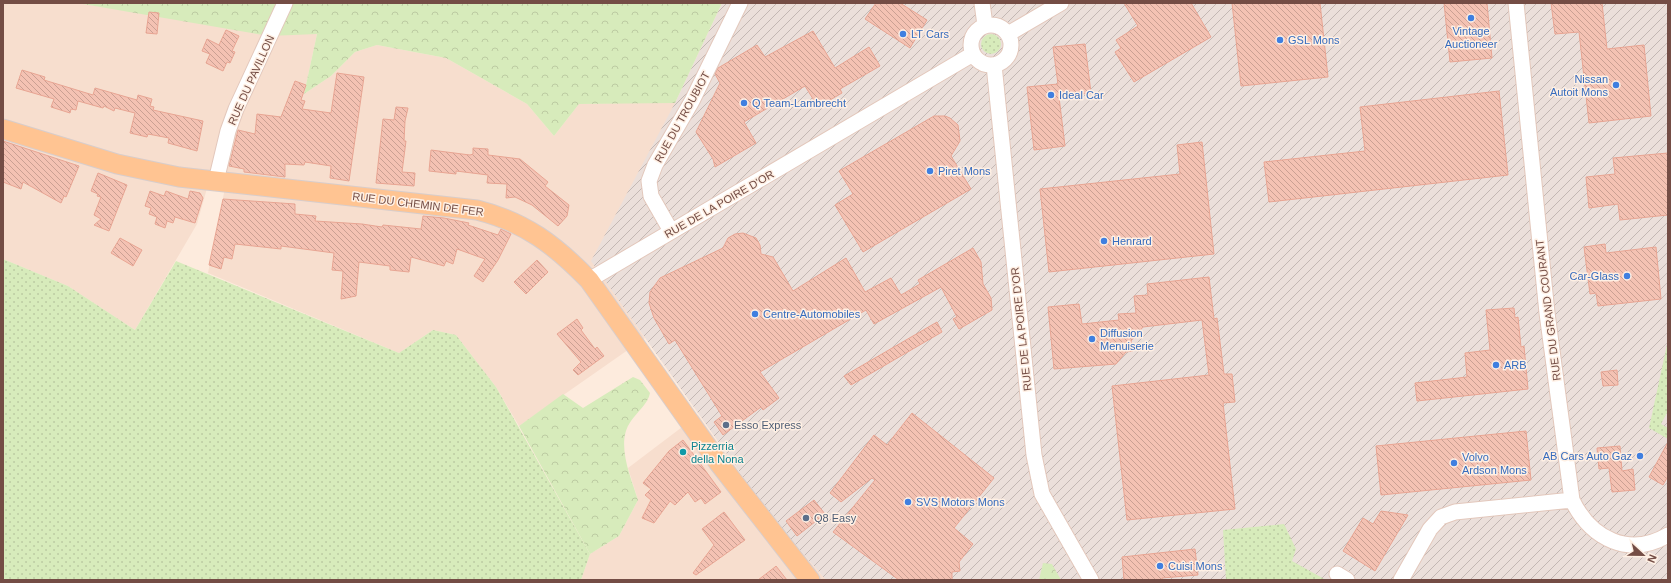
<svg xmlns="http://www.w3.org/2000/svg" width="1671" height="583" font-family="Arial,sans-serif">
  <defs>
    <pattern id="industrial-furrows" width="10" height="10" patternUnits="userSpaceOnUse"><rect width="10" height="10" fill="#ebdfda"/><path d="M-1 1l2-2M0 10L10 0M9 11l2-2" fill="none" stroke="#c3b7b3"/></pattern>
    <pattern id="grass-dots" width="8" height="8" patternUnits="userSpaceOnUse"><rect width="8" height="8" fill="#d7ebbb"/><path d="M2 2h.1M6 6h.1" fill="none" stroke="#bccba2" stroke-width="1.8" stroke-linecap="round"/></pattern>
    <pattern id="forest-crowns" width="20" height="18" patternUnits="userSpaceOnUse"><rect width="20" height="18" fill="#d7ebbb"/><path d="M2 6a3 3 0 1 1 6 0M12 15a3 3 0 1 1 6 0" fill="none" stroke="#bccba2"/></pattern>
    <pattern id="building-back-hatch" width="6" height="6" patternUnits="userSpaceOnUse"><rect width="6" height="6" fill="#f4c2b3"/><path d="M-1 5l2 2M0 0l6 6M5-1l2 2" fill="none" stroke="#caa093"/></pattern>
  </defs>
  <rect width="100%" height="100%" fill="#fdebdd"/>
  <path fill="#f7dece" d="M 3,3 L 77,3 L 141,13 L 317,34 L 304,94 L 331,76 L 355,52 L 377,45 L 446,58 L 527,104 L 554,136 L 579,104 L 692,101 L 592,261 L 645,338 L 519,426 L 496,387 L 456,335 L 433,330 L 399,353 L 208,273 L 226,183 L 209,181 L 197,224 L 135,330 L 68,286 L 3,259 Z
    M 698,415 L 772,518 L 826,580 L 581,580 L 590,554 L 619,536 L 638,500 L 628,468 Z"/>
  <path fill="url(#industrial-furrows)" d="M 722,3 L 1668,3 L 1668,580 L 826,580 L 772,518 L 591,261 L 675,103 Z"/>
  <path fill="url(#grass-dots)" d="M981 44a10 10 0 1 1 20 0a10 10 0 1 1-20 0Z
    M 3,259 L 68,286 L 135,330 L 176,261 L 399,353 L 433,330 L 456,335 L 496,387 L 590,554 L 581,580 L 3,580 Z
    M 1668,340 L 1668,411 L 1661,424 L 1668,428 L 1668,439 L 1649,428 Z
    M 1284,524 L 1296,549 L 1292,561 L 1326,580 L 1226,580 L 1223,530 Z"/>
  <path fill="url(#forest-crowns)" d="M 77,3 L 722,3 L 675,103 L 579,104 L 554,136 L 527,104 L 446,58 L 377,45 L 355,52 L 331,76 L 304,94 L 317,34 L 269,36 Z
    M 633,377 L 640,380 L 650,393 C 648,404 637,412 631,421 C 615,443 631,477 638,500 L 619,536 L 590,554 L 519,426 L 563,394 L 583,408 Z
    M 1043,563 L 1052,564 L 1061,580 L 1039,580 Z"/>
  <path fill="url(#building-back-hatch)" stroke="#e8a593" d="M 876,3 L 900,3 L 927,20 L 910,48 L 865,19 Z
    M 1124,3 L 1191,3 L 1211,37 L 1134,82 L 1115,52 L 1121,48 L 1116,40 L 1138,26 Z
    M 1232,3 L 1320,3 L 1328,77 L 1241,86 Z
    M 1444,3 L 1487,3 L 1492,58 L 1450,62 Z
    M 1551,3 L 1602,3 L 1607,49 L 1644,45 L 1651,116 L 1589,123 L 1579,32 L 1555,34 Z
    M 149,12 L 159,13 L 157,34 L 146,33 Z
    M 226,30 L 239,36 L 232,51 L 235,52 L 230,63 L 227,62 L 223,71 L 206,63 L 210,54 L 202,51 L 207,39 L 219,45 Z
    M 813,31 L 835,68 L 869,47 L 880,66 L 840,89 L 842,93 L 818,107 L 805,86 L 744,122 L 756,143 L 715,167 L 713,159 L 696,132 L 720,83 L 715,74 L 718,68 L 757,45 L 765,57 Z
    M 1085,44 L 1091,93 L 1059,97 L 1065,146 L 1034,150 L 1027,87 L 1058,84 L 1053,47 Z
    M 22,70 L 45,77 L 44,80 L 93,95 L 95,88 L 137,100 L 138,95 L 152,99 L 150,106 L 154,107 L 153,110 L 203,121 L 197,151 L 168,143 L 169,138 L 148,134 L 147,137 L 130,133 L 135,113 L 115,108 L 114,111 L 104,106 L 103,108 L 78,101 L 76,110 L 71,109 L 70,113 L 51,107 L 54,99 L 16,88 Z
    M 337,73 L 364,77 L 349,181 L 330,178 L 331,166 L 305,162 L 304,165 L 285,164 L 285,177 L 244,172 L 244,169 L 229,166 L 238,130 L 255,134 L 257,114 L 281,117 L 295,81 L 306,85 L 301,100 L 305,101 L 302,109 L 331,113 Z
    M 1499,91 L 1508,175 L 1269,202 L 1264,162 L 1365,151 L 1360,107 Z
    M 396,107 L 408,108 L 405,121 L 404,141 L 406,141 L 402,172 L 415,173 L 414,186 L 376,183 L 383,119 L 394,120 Z
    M 934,116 L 945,116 L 950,118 L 958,125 L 960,141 L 951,156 L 971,189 L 863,252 L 835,205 L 853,194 L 839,171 Z
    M 3,141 L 79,166 L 66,197 L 64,196 L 61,203 L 23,182 L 21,189 L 3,182 Z
    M 1202,142 L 1214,254 L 1049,272 L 1040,189 L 1180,174 L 1177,145 Z
    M 473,148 L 488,149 L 488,155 L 520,159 L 548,182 L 545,186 L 569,205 L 567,216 L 558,226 L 532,205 L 515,197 L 506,198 L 507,184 L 487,183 L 488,175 L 456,171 L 456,174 L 429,171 L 431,150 L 470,155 L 473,154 Z
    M 1668,153 L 1668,215 L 1620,220 L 1618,204 L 1589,208 L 1586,177 L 1615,174 L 1613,158 Z
    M 98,173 L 127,185 L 109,231 L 94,225 L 101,219 L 94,215 L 101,197 L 97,196 L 98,194 L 91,191 Z
    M 150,191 L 164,196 L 166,191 L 188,199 L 190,191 L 200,193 L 203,198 L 195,223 L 175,217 L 173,223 L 167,221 L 165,228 L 155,224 L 157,217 L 149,214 L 151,208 L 145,206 Z
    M 223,199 L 295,204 L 295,214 L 316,216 L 315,221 L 362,224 L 382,227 L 383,225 L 421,229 L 423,216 L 444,218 L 469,223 L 468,225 L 498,235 L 501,229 L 511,234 L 498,260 L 483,282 L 474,276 L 485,259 L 457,249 L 453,264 L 446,261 L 444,266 L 411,257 L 409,272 L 390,270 L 390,266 L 359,262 L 356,296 L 341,299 L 343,271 L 332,270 L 334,253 L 281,246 L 281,249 L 235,244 L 232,259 L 224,257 L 221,269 L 209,265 Z
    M 743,233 L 756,238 L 760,245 L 761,254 L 773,257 L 793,291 L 846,258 L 865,292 L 891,278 L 901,295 L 920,284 L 918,280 L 973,248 L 981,262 L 983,284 L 991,298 L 992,310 L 959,329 L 953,319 L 957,317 L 941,287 L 874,324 L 866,310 L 760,372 L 779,398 L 763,410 L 761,407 L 723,435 L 714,422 L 722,416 L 675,340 L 669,344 L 654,318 L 649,303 L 650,292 L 660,278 L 723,248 L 728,238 L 735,234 Z
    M 120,238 L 142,250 L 133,266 L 111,253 Z
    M 1605,244 L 1606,253 L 1656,247 L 1661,299 L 1598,306 L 1596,293 L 1590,294 L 1584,247 Z
    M 537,260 L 548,272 L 526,294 L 514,282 Z
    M 1209,277 L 1214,319 L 1217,318 L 1224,374 L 1232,374 L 1235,402 L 1223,403 L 1235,509 L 1127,520 L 1112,386 L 1209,375 L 1202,320 L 1143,327 L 1131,341 L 1133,351 L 1126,352 L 1116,364 L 1054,369 L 1048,307 L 1079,304 L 1082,324 L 1119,320 L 1118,314 L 1136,313 L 1134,296 L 1148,295 L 1147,284 Z
    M 1514,308 L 1515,318 L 1518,317 L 1521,347 L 1524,346 L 1528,389 L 1417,401 L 1415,383 L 1467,377 L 1465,353 L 1490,350 L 1486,310 Z
    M 577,319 L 583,328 L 581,330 L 595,349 L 597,347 L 604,356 L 578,375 L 573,370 L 581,362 L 557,334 Z
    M 937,322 L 942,332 L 851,385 L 844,376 Z
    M 1617,370 L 1618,385 L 1603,386 L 1601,372 Z
    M 912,413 L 994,478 L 954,528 L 973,544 L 959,562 L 960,571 L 952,572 L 952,580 L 899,580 L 833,532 L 875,480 L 872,478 L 841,502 L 830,493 L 874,435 L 887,445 Z
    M 1526,431 L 1531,480 L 1381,495 L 1376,446 Z
    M 683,440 L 721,492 L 705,504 L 701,498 L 695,502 L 688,492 L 675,505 L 670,501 L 654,523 L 642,518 L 651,500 L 645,495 L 651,489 L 643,483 L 669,451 Z
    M 1668,442 L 1668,476 L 1663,485 L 1649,477 Z
    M 1620,446 L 1622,471 L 1633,469 L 1635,490 L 1612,492 L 1609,468 L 1599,469 L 1597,448 Z
    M 814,500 L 825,514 L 797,536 L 786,521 Z
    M 1381,511 L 1408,515 L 1375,571 L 1343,551 L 1363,518 L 1373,524 Z
    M 724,512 L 745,540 L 696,575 L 693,573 L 714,545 L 702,529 Z
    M 1195,549 L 1198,575 L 1162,578 L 1162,580 L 1124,580 L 1122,557 Z
    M 776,566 L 787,580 L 758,580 L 775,567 Z"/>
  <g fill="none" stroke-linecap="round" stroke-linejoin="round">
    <g stroke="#e3c8bc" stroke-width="17">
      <path id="minor" d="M 982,3 L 985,25
        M 1516,3 L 1547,313 L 1572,500 C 1591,539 1629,558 1668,535
        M971 45a20 20 0 1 1 40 0a20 20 0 1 1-40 0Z
        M 1008,34 L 1061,3
        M 994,65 L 1034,455 L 1042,494 L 1091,580
        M 216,181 L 228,131 L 236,109 L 285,3
        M 671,231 L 651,196 L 649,181 L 655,165 L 692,101 L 740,3
        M 589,280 L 973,54
        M 1337,574 L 1347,580
        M 1401,580 L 1430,529 L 1441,517 L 1455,512 L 1572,500"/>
    </g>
    <g stroke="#d8cdcb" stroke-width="21">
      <path id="major" d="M 3,129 L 117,164 L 179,177 L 477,210 C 525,222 555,245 589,280 L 718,462 L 810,580"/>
    </g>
    <use href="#minor" stroke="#fff" stroke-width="15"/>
    <use href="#major" stroke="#ffc492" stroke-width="19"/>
  </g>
  <g fill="#3f7fe0" stroke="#fff0e4" stroke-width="1.5">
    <circle cx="1471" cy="18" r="4"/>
    <circle cx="903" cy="34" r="4"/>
    <circle cx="1280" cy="40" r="4"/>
    <circle cx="1616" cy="85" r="4"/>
    <circle cx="1051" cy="95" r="4"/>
    <circle cx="744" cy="103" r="4"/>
    <circle cx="930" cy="171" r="4"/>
    <circle cx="1104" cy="241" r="4"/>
    <circle cx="1627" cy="276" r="4"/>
    <circle cx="755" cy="314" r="4"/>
    <circle cx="1092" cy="339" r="4"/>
    <circle cx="1496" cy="365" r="4"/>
    <circle cx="1640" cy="456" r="4"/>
    <circle cx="1454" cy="463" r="4"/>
    <circle cx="908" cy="502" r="4"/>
    <circle cx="1160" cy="566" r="4"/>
  </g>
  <g fill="#5c6f8a" stroke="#fff0e4" stroke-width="1.5">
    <circle cx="726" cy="425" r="4"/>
    <circle cx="806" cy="518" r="4"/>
  </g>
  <circle fill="#0f9aa8" stroke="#fff0e4" stroke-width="1.5" cx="683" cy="452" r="4"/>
  <g text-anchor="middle" stroke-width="3" stroke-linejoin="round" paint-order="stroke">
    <g font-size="11" fill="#366cbe" stroke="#fff0e4" text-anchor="start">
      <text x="1471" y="35" text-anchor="middle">Vintage<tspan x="1471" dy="13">Auctioneer</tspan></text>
      <text x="911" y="38">LT Cars</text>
      <text x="1288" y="44">GSL Mons</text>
      <text x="1608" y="83" text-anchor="end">Nissan<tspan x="1608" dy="13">Autoit Mons</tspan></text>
      <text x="1059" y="99">Ideal Car</text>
      <text x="752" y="107">Q Team-Lambrecht</text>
      <text x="938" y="175">Piret Mons</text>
      <text x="1112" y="245">Henrard</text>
      <text x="1619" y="280" text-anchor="end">Car-Glass</text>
      <text x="763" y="318">Centre-Automobiles</text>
      <text x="1100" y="337">Diffusion<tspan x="1100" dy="13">Menuiserie</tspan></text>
      <text x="1504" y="369">ARB</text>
      <text x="1632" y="460" text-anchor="end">AB Cars Auto Gaz</text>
      <text x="1462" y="461">Volvo<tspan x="1462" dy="13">Ardson Mons</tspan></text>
      <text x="916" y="506">SVS Motors Mons</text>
      <text x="1168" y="570">Cuisi Mons</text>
    </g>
    <g font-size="11" fill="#744d45" stroke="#fff0e4">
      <text transform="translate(251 80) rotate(-66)" y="4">RUE DU PAVILLON</text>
      <text transform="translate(682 117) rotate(-61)" y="4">RUE DU TROUBIOT</text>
      <text transform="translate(418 204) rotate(7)" y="4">RUE DU CHEMIN DE FER</text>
      <text transform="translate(719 204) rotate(-30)" y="4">RUE DE LA POIRE D'OR</text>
      <text transform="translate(1548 310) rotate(-97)" y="4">RUE DU GRAND COURANT</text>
      <text transform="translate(1021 329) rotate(-96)" y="4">RUE DE LA POIRE D'OR</text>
    </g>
    <g font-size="11" fill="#4e5e75" stroke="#fff0e4" text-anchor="start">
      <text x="734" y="429">Esso Express</text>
      <text x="814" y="522">Q8 Easy</text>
    </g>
    <g font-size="11" fill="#0d838f" stroke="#fff0e4" text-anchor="start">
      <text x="691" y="450">Pizzerria<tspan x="691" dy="13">della Nona</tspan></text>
    </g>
  </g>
  <rect width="1671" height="583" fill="none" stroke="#744d45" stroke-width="8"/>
  <g transform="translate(1643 555) rotate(112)" stroke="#fff0e4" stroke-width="3" paint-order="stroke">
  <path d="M0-3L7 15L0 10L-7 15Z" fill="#744d45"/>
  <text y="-6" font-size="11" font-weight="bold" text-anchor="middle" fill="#744d45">N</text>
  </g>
</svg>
